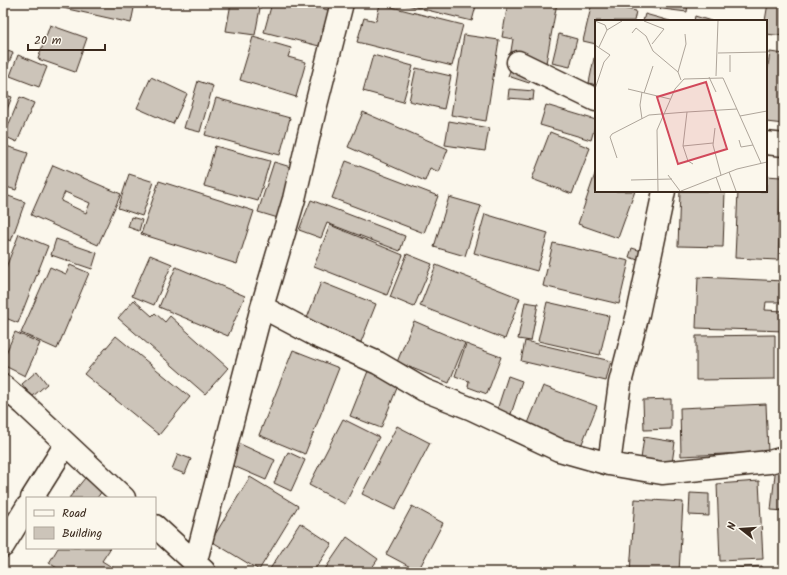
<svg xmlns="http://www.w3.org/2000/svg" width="787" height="575" font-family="Kalam,sans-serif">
  <rect width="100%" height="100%" fill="#fbf7ec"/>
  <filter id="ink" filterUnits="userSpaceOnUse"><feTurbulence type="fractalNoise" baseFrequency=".025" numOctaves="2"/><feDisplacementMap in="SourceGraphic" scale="8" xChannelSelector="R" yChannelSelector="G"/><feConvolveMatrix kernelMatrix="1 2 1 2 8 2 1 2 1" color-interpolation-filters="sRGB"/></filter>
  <g filter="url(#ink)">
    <path fill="#ccc4b9" stroke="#3b2a1e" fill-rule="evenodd" d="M 55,3 L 135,3 L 131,23 L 54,6 Z
      M 231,3 L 261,3 L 255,35 L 226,31 Z
      M 272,3 L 301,3 L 332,11 L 323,47 L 264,32 Z
      M 398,3 L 422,3 L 420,8 Z
      M 425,3 L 465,3 L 476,6 L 472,21 L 423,9 Z
      M 508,3 L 557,3 L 546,63 L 510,57 L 513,39 L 502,37 Z
      M 592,3 L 599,3 L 636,11 L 634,21 L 596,21 L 596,44 L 583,41 Z
      M 614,3 L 688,3 L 687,12 Z
      M 768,3 L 784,3 L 784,36 L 766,34 L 766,21 L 765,21 Z
      M 380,4 L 463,25 L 452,66 L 357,42 L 364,18 L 376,21 Z
      M 645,14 L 670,21 L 643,21 Z
      M 695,16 L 711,21 L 694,21 Z
      M 50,25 L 87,38 L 75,72 L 38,59 Z
      M 559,34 L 577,39 L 570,67 L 552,63 Z
      M 464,35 L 499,40 L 486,121 L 451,115 Z
      M 253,37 L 291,48 L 288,57 L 306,62 L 296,97 L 240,80 Z
      M 3,49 L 13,53 L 3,76 Z
      M 770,52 L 784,54 L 784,124 L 766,122 L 766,80 Z
      M 18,55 L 47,67 L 39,87 L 10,76 Z
      M 373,55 L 413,66 L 403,102 L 363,91 Z
      M 594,58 L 596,58 L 596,85 L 589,83 Z
      M 416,68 L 451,76 L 444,109 L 409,101 Z
      M 511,68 L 532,74 L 529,83 L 508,76 Z
      M 151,77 L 187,94 L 173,124 L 137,108 Z
      M 198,81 L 213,86 L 200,132 L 184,128 Z
      M 509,89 L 534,91 L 533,100 L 508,98 Z
      M 3,94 L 12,97 L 3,119 Z
      M 20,97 L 34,103 L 17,142 L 4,136 Z
      M 216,98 L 290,118 L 280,155 L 205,135 Z
      M 546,105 L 596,120 L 596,123 L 591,140 L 540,125 Z
      M 363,112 L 448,149 L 439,172 L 430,168 L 425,181 L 348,147 Z
      M 449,121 L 489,128 L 485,151 L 445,145 Z
      M 550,132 L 590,148 L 572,194 L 532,179 Z
      M 3,145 L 28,153 L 16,190 L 3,186 Z
      M 215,146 L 270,161 L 258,201 L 204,186 Z
      M 346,161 L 438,196 L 424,233 L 332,198 Z
      M 274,162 L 294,168 L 278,218 L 258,212 Z
      M 53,165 L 121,194 L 98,245 L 31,215 ZM 65,192 L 90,203 L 86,213 L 61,201 Z
      M 596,171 L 596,191 L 635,191 L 618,238 L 578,224 Z
      M 129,174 L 154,182 L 142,216 L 118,208 Z
      M 766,176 L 781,177 L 778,260 L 735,258 L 738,191 L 766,191 Z
      M 159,181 L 254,211 L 237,264 L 141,234 Z
      M 680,191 L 725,191 L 723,247 L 678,246 Z
      M 3,194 L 25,202 L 11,241 L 3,238 Z
      M 449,197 L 481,206 L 465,256 L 434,247 Z
      M 311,200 L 405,236 L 400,251 L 327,223 L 321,238 L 299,230 Z
      M 485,214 L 548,233 L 537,271 L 474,253 Z
      M 131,217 L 142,220 L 139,231 L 128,227 Z
      M 330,225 L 403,255 L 387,295 L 314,266 Z
      M 19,234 L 48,246 L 18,323 L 3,317 L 3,275 Z
      M 56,239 L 97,253 L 92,269 L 51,255 Z
      M 553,243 L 629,261 L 619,304 L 543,286 Z
      M 632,248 L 648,253 L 644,262 L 629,257 Z
      M 407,254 L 432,264 L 414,307 L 390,297 Z
      M 150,255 L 172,264 L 154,305 L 132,296 Z
      M 70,265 L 89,273 L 57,349 L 21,333 L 50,267 L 66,274 Z
      M 436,265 L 520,298 L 505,339 L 420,306 Z
      M 176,267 L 245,296 L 228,336 L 159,307 Z
      M 698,277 L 784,281 L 784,302 L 766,302 L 765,310 L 784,311 L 784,331 L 696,328 Z
      M 321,282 L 376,304 L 359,347 L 304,326 Z
      M 134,300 L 152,316 L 155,313 L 165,322 L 170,316 L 228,368 L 205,394 L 118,318 Z
      M 525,302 L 538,304 L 531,341 L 518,339 Z
      M 547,302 L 609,316 L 600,355 L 538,341 Z
      M 414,321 L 465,343 L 449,383 L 397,362 Z
      M 15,332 L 40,343 L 25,376 L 3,365 L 3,360 Z
      M 775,335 L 775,379 L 696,380 L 696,336 Z
      M 116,336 L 190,397 L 159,435 L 84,374 Z
      M 525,341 L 611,361 L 606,381 L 521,361 Z
      M 466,344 L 501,357 L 487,394 L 468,387 L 469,381 L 455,376 Z
      M 293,350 L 339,368 L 305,454 L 259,435 Z
      M 37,371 L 47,384 L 32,397 L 22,384 Z
      M 368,371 L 399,383 L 381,428 L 350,416 Z
      M 508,376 L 522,381 L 509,420 L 495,416 Z
      M 543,386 L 597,406 L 581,446 L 527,426 Z
      M 671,399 L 671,429 L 644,430 L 643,400 Z
      M 766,404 L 768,452 L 681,456 L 680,408 Z
      M 343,419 L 379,437 L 345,504 L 309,485 Z
      M 397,426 L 430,443 L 395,510 L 362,494 Z
      M 644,437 L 675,442 L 672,463 L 641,459 Z
      M 238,443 L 275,460 L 266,480 L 229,464 Z
      M 288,452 L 305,460 L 291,491 L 274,483 Z
      M 178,454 L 191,459 L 185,474 L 172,469 Z
      M 776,465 L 784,466 L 784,511 L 771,510 Z
      M 250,477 L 298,506 L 259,570 L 211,541 Z
      M 85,478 L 102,491 L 97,498 L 69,498 Z
      M 759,481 L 763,559 L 720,561 L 717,484 Z
      M 690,493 L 709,494 L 709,516 L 689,515 Z
      M 635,499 L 683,502 L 679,572 L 630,572 Z
      M 412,506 L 443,523 L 418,571 L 386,554 Z
      M 300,523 L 332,544 L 313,572 L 268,572 Z
      M 347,537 L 378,559 L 369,572 L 323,572 Z
      M 58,548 L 109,548 L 110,549 L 102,561 L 120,572 L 55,572 L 57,568 L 49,563 Z
      M 762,566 L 762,572 L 721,572 L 721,569 Z"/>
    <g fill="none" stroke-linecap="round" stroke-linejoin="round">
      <g stroke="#3b2a1e" stroke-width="25">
        <path id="minor" d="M 342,3 L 315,109 L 294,199 L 262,307 L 317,336 L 378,363 L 424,390 L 472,409 L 559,450 L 609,464 L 662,473 L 769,462 L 784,458
          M 518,62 L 596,100
          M 766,143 L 784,145
          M 3,386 L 24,404 L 124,498
          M 609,464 L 620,383 L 638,314 L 664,191
          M 32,498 L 66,444
          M 155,526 L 204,571
          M 3,546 L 27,507
          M 193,572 L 262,307"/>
      </g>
      <use href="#minor" stroke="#fbf7ec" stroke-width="22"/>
    </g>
  </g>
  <g transform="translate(595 20)">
    <rect width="172" height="172" fill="#fbf7ec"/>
    <path fill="none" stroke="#aea59a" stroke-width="1" d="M 0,1 L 10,5 L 12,10 L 4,27M 49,1 L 69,9 L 57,24M 12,10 L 27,1M 37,13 L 41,8 L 51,16 L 58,31 L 83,52M 0,25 L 15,35 L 9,42 L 0,69M 123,33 L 172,32M 135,35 L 135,52M 121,56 L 123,1M 114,57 L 121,72M 86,60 L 83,52 L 91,24 L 90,14M 33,69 L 75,79M 47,72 L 45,85 L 47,99M 49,73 L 58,46M 145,96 L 172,91M 120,108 L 118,125 L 126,155M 144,120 L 146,127 L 158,125M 88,126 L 118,123M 22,138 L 15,117 L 17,114 L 54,95 L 92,92M 98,144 L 93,141 L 88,126 L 92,92 L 142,89M 134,152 L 141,171M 73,155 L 85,171M 121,157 L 126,171M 36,160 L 77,159M 63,171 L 62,110 L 80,69 L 89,59 L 128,58 L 166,143M 86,171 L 142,149 L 172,142"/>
    <path fill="#d1495b" fill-opacity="0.15" stroke="#d1495b" stroke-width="2" d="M 111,62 L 132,129 L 83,144 L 62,77 Z"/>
    <rect width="172" height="172" fill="none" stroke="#3b2a1e" stroke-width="2"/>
  </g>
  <rect width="787" height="575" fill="none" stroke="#fbf7ec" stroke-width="16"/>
  <rect x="8" y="8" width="771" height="559" fill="none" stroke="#3b2a1e" stroke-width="1.5" filter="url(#ink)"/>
  <rect x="26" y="497" width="130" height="52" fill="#fbf7ec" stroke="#aea59a"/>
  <rect x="34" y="510" width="20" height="6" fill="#fbf7ec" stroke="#aea59a"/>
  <text x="62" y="517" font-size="12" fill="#3b2a1e">Road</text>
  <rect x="34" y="527" width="20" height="12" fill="#ccc4b9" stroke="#aea59a"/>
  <text x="62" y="537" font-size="12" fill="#3b2a1e">Building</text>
  <g transform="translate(741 529) rotate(287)" stroke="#fbf7ec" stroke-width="3" paint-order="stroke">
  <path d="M0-3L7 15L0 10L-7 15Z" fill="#3b2a1e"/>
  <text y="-6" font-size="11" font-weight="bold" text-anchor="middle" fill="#3b2a1e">N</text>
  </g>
  <path d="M28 44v6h77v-6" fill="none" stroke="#3b2a1e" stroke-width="2"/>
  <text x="34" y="44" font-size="12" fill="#3b2a1e" stroke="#fbf7ec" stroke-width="3" paint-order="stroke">20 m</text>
</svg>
